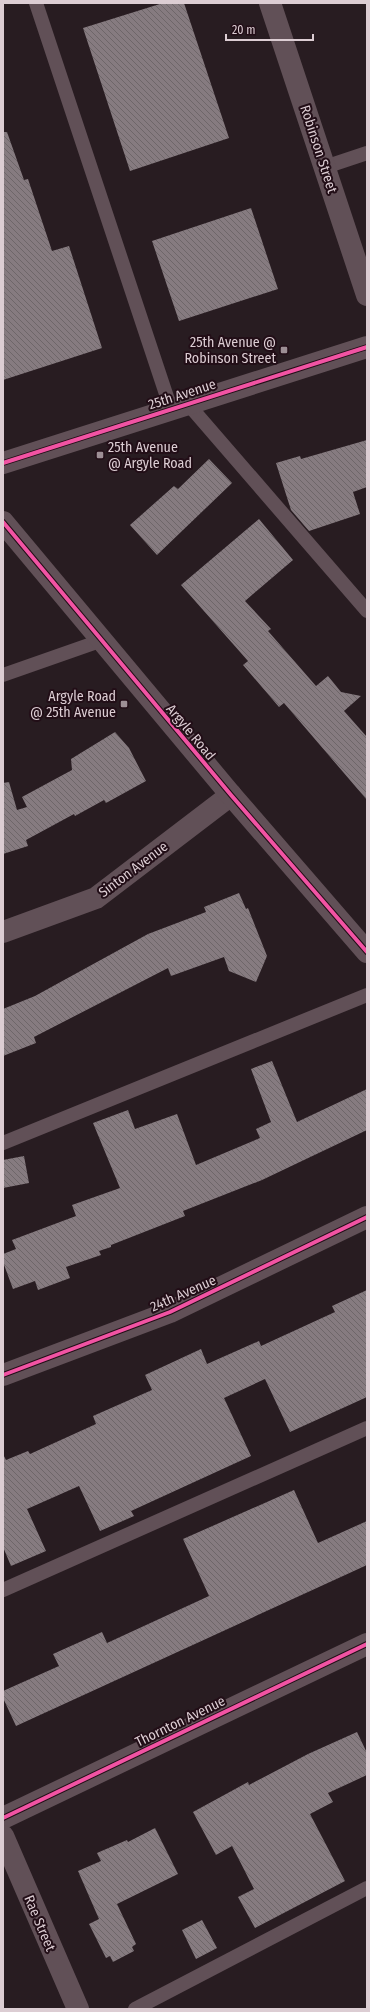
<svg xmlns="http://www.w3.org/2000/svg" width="370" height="2012" font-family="'Fira Sans Condensed',sans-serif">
  <defs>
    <pattern id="building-back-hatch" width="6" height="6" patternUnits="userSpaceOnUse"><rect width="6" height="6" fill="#867b80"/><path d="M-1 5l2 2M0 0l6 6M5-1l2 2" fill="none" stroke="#6e6669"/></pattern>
  </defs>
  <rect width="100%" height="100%" fill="#281c21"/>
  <path fill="url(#building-back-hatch)" d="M 163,3 L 184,3 L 229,138 L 130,171 L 83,28 Z
    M 3,132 L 7,132 L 24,180 L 28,179 L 52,251 L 69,246 L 102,348 L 3,380 Z
    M 251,208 L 278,289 L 179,321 L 152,241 Z
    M 367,440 L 367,487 L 353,492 L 360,514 L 309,531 L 291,510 L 276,463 L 300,456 L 301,459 Z
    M 209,459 L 232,483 L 157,555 L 130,525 L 174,486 L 178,489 Z
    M 259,519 L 293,560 L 245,601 L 271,629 L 268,631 L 316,686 L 328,676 L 341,692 L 361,696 L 344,711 L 367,737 L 367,800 L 284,703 L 279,707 L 243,665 L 248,661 L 181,585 Z
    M 115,732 L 129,748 L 146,781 L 106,803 L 104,800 L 75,816 L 74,814 L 26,840 L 28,846 L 3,854 L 3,783 L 9,782 L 17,810 L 27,807 L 22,797 L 72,770 L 71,759 Z
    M 239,893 L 246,909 L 248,908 L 267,956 L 256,982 L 229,971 L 224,957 L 171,976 L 168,968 L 34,1037 L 36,1043 L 3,1056 L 3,1009 L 35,996 L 148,934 L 206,912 L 204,907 Z
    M 272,1061 L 297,1122 L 367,1089 L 367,1130 L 262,1180 L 183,1211 L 185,1216 L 111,1245 L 111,1247 L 99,1251 L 101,1255 L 66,1267 L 70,1278 L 38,1290 L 35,1281 L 13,1289 L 3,1262 L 3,1254 L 16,1249 L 12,1240 L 76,1216 L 72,1205 L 120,1188 L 93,1123 L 128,1110 L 135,1129 L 177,1114 L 196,1165 L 260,1138 L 256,1129 L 271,1122 L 251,1069 Z
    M 24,1156 L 29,1183 L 3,1188 L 3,1160 Z
    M 367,1290 L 367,1397 L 290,1432 L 265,1379 L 224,1398 L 251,1456 L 131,1511 L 134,1516 L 100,1531 L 79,1486 L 27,1509 L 46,1551 L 11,1566 L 3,1547 L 3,1454 L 6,1460 L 28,1451 L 30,1454 L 96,1424 L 93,1416 L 152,1390 L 145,1375 L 201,1349 L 207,1364 L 259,1341 L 261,1346 L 335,1312 L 332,1306 Z
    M 294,1490 L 318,1543 L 367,1521 L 367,1565 L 16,1726 L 3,1698 L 3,1691 L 59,1666 L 53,1654 L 102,1632 L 107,1643 L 209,1596 L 183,1539 Z
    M 357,1732 L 367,1753 L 367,1775 L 328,1793 L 333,1802 L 310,1814 L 345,1881 L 255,1928 L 238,1897 L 254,1889 L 232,1846 L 216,1855 L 193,1812 L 248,1782 L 249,1785 L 308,1754 Z
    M 155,1828 L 178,1874 L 117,1904 L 136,1944 L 132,1947 L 134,1951 L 113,1962 L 110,1956 L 106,1958 L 89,1924 L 99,1919 L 78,1871 L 101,1861 L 97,1853 L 127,1840 L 128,1842 Z
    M 202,1920 L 217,1948 L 196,1959 L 182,1930 Z"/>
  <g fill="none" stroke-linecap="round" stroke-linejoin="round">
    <path stroke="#615057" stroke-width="14" d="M 36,3 L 171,409
      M 325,167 L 367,153
      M 188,404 L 367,611
      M 3,675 L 100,641
      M 3,1143 L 367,995
      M 3,1590 L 367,1428
      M 135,2009 L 367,1888"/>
    <path stroke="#615057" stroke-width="22" d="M 270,3 L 367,295
      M 3,932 L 96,898 L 231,795
      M 3,1375 L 170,1312 L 367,1217
      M 3,1818 L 367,1644"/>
    <path stroke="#615057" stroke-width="22" d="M 3,463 L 367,347
      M 3,522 L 231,795 L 367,952
      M 3,1836 L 78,2009"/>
    <g stroke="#220e17" stroke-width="6">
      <path id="cycleway" d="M 3,463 L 367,347
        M 3,522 L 231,795 L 367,952
        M 3,1375 L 170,1312 L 367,1217
        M 3,1818 L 367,1644"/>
    </g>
    <use href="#cycleway" stroke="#f153a3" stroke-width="4"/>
  </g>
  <g fill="#9d8f95" stroke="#220e17" stroke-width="1.5">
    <rect x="280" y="346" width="8" height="8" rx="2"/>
    <rect x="96" y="451" width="8" height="8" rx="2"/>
    <rect x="120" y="700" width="8" height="8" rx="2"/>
  </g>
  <g text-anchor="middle" stroke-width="4" stroke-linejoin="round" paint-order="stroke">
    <g font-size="14" fill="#dccdd3" stroke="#220e17">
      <text transform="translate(319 149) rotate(72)" y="5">Robinson Street</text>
      <text transform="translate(182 394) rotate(-18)" y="5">25th Avenue</text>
      <text transform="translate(191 732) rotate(50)" y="5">Argyle Road</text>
      <text transform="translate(133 869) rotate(-37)" y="5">Sinton Avenue</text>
      <text transform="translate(183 1293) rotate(-24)" y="5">24th Avenue</text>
      <text transform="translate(180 1721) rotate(-26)" y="5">Thornton Avenue</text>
      <text transform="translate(40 1923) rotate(67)" y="5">Rae Street</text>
    </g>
    <g font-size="14" fill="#dccdd3" stroke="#220e17" text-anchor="end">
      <text x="276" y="347">25th Avenue @<tspan x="276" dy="16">Robinson Street</tspan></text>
      <text x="108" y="452" text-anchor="start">25th Avenue<tspan x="108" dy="16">@ Argyle Road</tspan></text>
      <text x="116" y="701">Argyle Road<tspan x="116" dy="16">@ 25th Avenue</tspan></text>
    </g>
  </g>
  <rect width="370" height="2012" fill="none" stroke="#dccdd3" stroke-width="8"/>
  <path d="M226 34v6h87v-6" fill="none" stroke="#dccdd3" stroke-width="2"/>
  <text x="232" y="34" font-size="12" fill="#dccdd3" stroke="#220e17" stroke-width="3" paint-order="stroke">20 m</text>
</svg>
